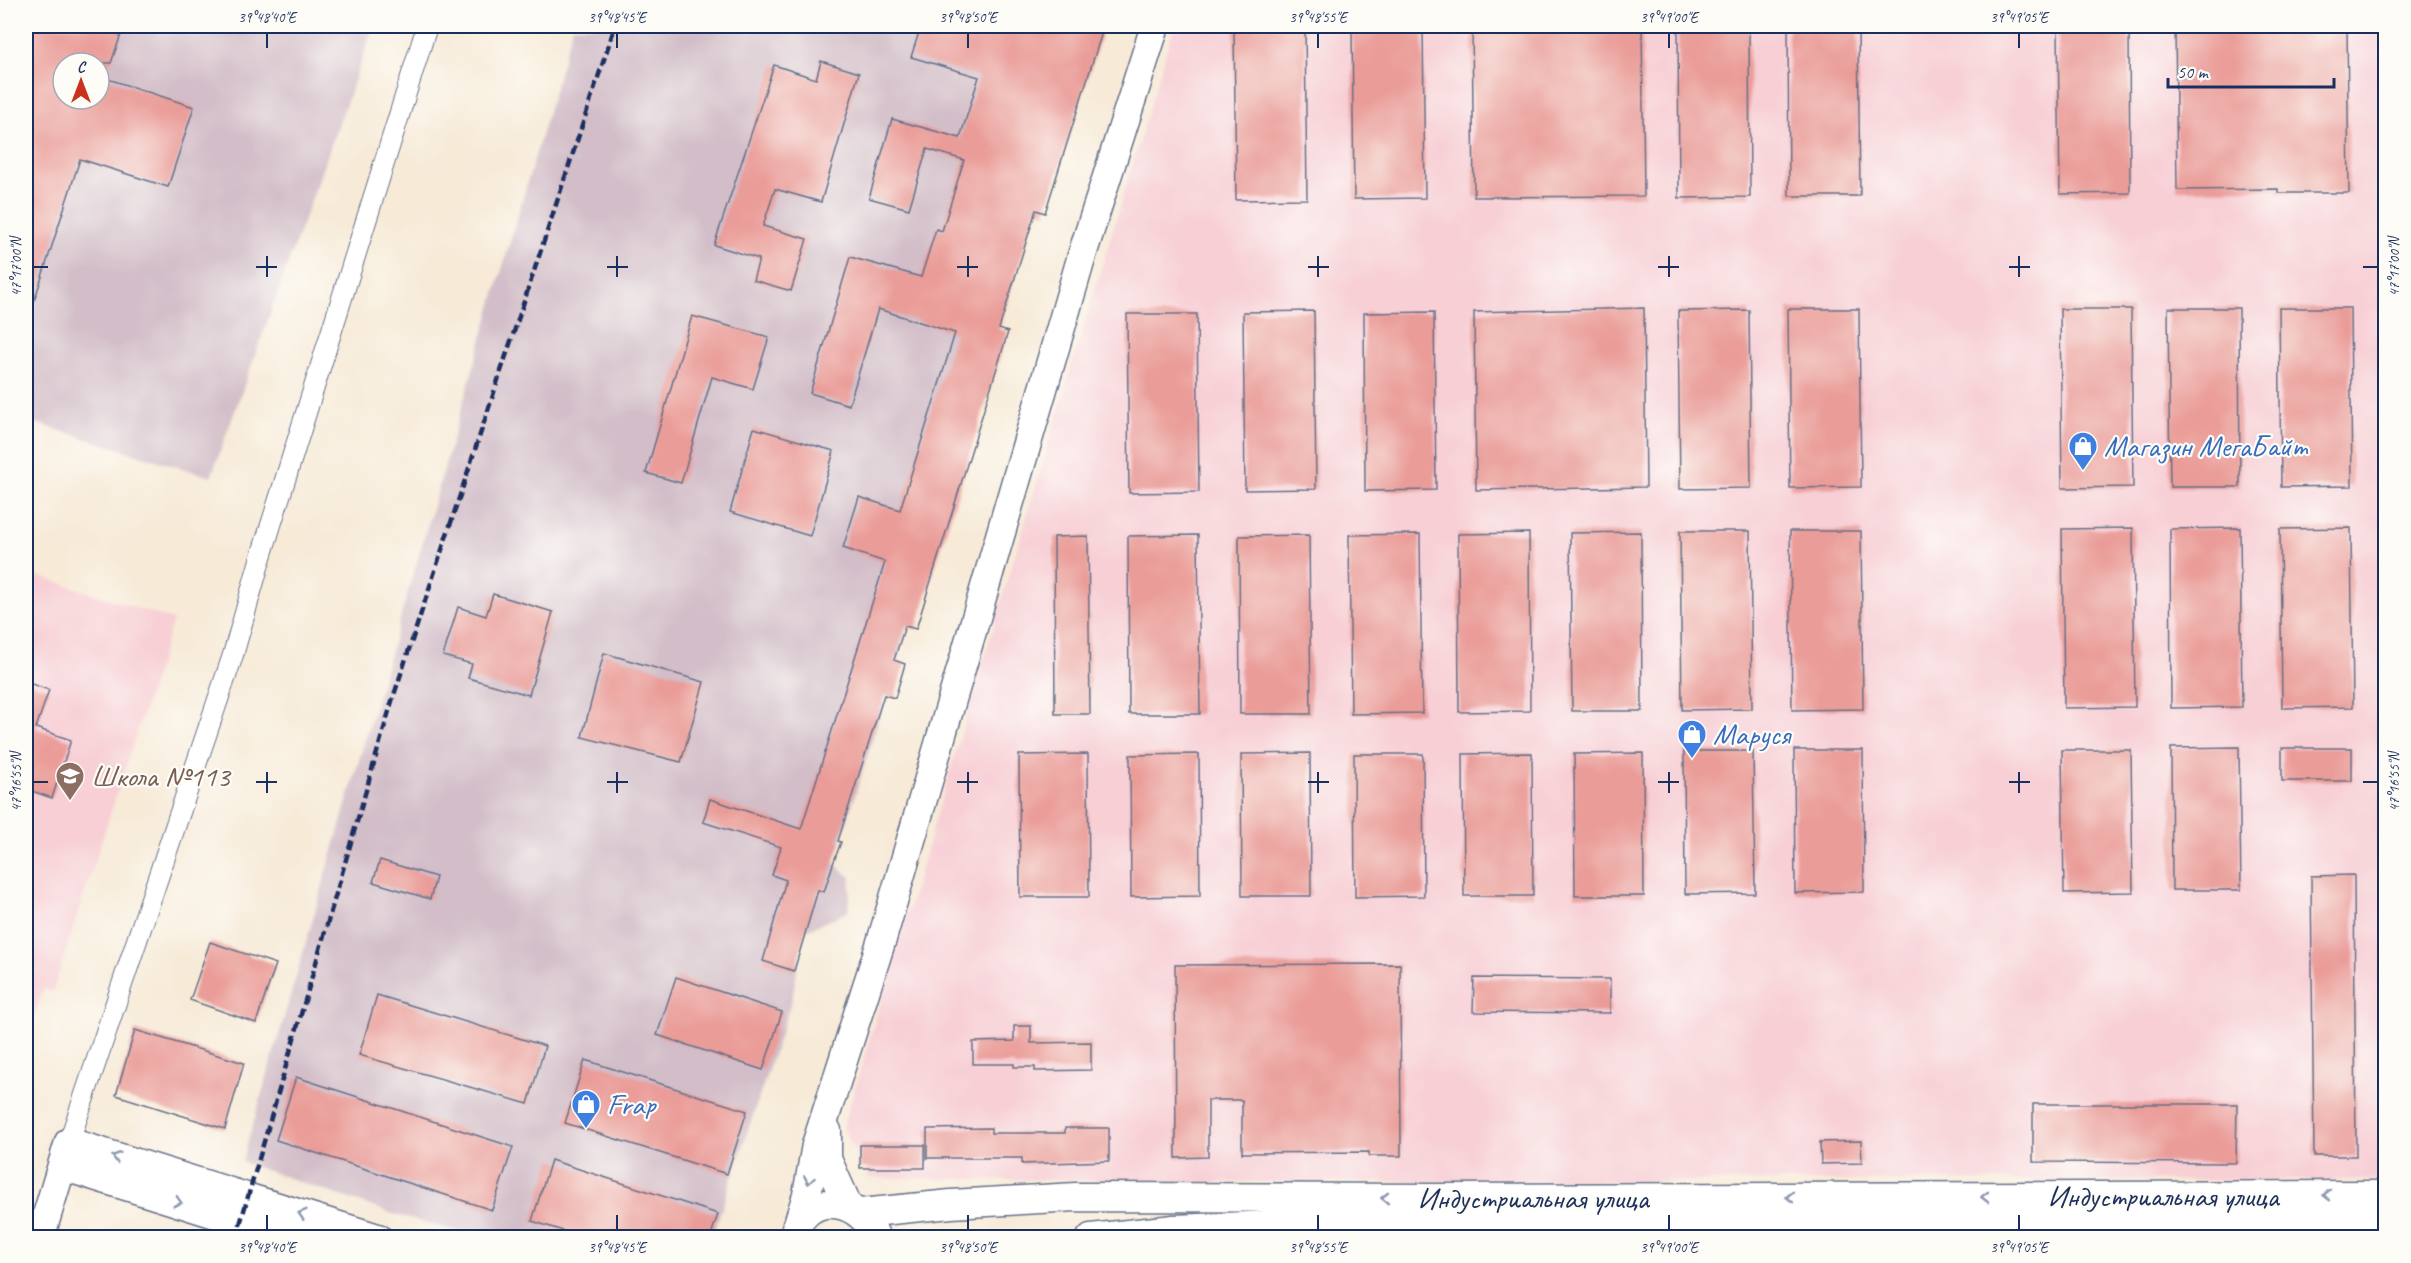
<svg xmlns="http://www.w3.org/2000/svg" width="2411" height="1263" font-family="Caveat,sans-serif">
  <rect width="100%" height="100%" fill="#fdfcf7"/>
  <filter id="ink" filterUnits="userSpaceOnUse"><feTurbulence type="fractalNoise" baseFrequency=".0167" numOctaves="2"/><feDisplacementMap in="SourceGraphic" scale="12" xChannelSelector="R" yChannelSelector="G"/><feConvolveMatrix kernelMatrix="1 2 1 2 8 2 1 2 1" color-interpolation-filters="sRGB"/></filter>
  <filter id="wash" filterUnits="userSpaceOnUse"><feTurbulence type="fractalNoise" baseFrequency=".008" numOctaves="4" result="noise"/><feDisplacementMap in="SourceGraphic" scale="24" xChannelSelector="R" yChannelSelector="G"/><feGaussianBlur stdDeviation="1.35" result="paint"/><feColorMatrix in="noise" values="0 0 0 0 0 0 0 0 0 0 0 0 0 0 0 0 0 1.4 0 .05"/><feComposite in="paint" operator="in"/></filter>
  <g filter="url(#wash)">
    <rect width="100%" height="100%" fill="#f7ead7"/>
    <path fill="#f7cfd5" d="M 1174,26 L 2385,26 L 2385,1180 L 1212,1182 L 869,1178 L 843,1127 Z
      M 26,572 L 173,620 L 53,991 L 43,989 L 26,1042 Z"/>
    <path fill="#d2bdc8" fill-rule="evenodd" d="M 26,26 L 374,26 L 211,477 L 26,420 ZM 63,63 L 99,63 L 99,99 L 63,99 Z
      M 573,26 L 1092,26 L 834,864 L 851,877 L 848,912 L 804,931 L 792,999 L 712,1237 L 478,1237 L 396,1215 L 242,1162 Z"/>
    <g id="blocks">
      <path fill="#ea9c98" d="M 26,26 L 124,26 L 111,63 L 63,63 L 63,99 L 99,99 L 99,76 L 194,107 L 168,187 L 80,159 L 29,317 L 26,317 Z
        M 921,26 L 1104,26 L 1045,213 L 1036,210 L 999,329 L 1008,332 L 916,629 L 905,626 L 894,660 L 905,664 L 895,698 L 884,695 L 838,841 L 841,842 L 833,864 L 824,892 L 818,890 L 794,971 L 763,961 L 786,880 L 772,875 L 781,847 L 703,822 L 710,799 L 801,829 L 885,562 L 843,548 L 859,497 L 900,510 L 955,333 L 878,309 L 849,405 L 810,393 L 850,257 L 921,277 L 936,229 L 942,231 L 964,160 L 927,149 L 909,209 L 869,198 L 892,119 L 960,138 L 979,77 L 911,57 Z
        M 1234,26 L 1305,26 L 1307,199 L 1236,200 Z
        M 1352,26 L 1423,26 L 1425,198 L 1354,199 Z
        M 1472,26 L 1642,26 L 1644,196 L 1474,197 Z
        M 1678,26 L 1749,26 L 1750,197 L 1679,198 Z
        M 1788,26 L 1858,26 L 1860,196 L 1789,196 Z
        M 2058,26 L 2129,26 L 2130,193 L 2060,194 Z
        M 2175,26 L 2347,26 L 2349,193 L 2278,193 L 2278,189 L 2177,190 Z
        M 821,61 L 859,73 L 821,202 L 775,189 L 763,226 L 807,239 L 791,291 L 753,280 L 759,259 L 714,245 L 774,65 L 816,79 Z
        M 1644,308 L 1646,487 L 1476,490 L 1474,312 Z
        M 2168,308 L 2239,308 L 2240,487 L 2170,487 Z
        M 2279,308 L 2350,308 L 2352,486 L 2281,487 Z
        M 1788,309 L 1859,309 L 1861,487 L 1790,488 Z
        M 2060,309 L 2131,309 L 2133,487 L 2062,488 Z
        M 1749,310 L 1751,488 L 1680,489 L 1678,311 Z
        M 1314,311 L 1316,489 L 1245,490 L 1243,312 Z
        M 1434,312 L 1436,490 L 1365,491 L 1364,313 Z
        M 1127,314 L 1197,314 L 1199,492 L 1129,493 Z
        M 692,316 L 769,337 L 753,389 L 712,377 L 681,483 L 646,473 Z
        M 754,428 L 834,451 L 810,536 L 730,512 Z
        M 2133,528 L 2135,707 L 2064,708 L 2062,529 Z
        M 2240,528 L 2242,707 L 2171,708 L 2170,529 Z
        M 2351,528 L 2353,707 L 2282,708 L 2280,529 Z
        M 1680,531 L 1750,531 L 1752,709 L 1682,710 Z
        M 1790,531 L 1861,531 L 1863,709 L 1792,710 Z
        M 1641,532 L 1642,711 L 1572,711 L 1570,533 Z
        M 1529,533 L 1530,711 L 1459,712 L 1458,534 Z
        M 1420,534 L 1422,713 L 1351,714 L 1349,535 Z
        M 1198,535 L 1200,714 L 1129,714 L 1128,536 Z
        M 1309,535 L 1311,714 L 1240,714 L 1239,536 Z
        M 1088,536 L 1090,714 L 1055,714 L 1054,537 Z
        M 493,594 L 553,612 L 529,695 L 468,678 L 472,664 L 443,656 L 458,607 L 486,616 Z
        M 604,653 L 704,682 L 681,762 L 582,737 Z
        M 26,682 L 49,690 L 36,728 L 71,740 L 52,798 L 26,789 Z
        M 2239,747 L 2241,890 L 2172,890 L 2171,748 Z
        M 2282,748 L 2352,748 L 2352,781 L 2282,781 Z
        M 1794,750 L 1863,750 L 1864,892 L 1795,893 Z
        M 2062,750 L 2131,750 L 2133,892 L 2064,893 Z
        M 1684,751 L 1753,751 L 1755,893 L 1685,894 Z
        M 1310,753 L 1311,896 L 1242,896 L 1241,754 Z
        M 1532,753 L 1533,896 L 1464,896 L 1463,754 Z
        M 1643,753 L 1644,896 L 1575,896 L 1574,754 Z
        M 1088,754 L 1089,897 L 1020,897 L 1019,755 Z
        M 1199,754 L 1200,896 L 1131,897 L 1130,755 Z
        M 1354,754 L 1423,754 L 1424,896 L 1355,897 Z
        M 380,860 L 436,877 L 430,899 L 373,882 Z
        M 2354,875 L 2356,1156 L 2314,1156 L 2311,876 Z
        M 210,942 L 276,964 L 256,1023 L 190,1000 Z
        M 1400,964 L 1401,1156 L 1369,1156 L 1369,1152 L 1242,1153 L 1242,1100 L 1208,1100 L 1208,1157 L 1176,1158 L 1175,965 Z
        M 676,977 L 782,1012 L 763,1070 L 657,1035 Z
        M 1474,978 L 1610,979 L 1610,1013 L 1473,1012 Z
        M 377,995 L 545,1046 L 528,1104 L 359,1055 Z
        M 1014,1026 L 1031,1026 L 1031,1043 L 1091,1042 L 1091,1070 L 1035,1071 L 1035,1067 L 1014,1067 L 1014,1064 L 973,1064 L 973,1042 L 1014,1041 Z
        M 135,1030 L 244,1063 L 225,1129 L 116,1095 Z
        M 585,1060 L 747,1111 L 727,1174 L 565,1123 Z
        M 296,1077 L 513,1147 L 492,1210 L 276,1140 Z
        M 2033,1104 L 2237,1104 L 2236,1163 L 2033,1162 Z
        M 991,1128 L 991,1133 L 1065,1133 L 1065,1128 L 1109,1128 L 1109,1161 L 1022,1164 L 1022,1158 L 927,1158 L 927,1129 Z
        M 1861,1141 L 1862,1163 L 1821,1164 L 1820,1142 Z
        M 860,1145 L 925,1145 L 925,1168 L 860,1168 Z
        M 551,1160 L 718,1214 L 710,1238 L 585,1238 L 532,1221 Z"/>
    </g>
  </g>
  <g filter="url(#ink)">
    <use href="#blocks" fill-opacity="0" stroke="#687088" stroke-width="1.5"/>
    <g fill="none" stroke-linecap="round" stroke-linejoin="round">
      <g stroke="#687088" stroke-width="22">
        <path id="street" d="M 69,1142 L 233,655 L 260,560 L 427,26"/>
      </g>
      <g stroke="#687088" stroke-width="31">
        <path id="secondary" d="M 827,1131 L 827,1159 L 848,1206
          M 62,1166 L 292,1238
          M 861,1213 L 951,1204 L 1076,1197 L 1439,1198 L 2386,1195
          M 798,1224 L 807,1195 L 816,1145 L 882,939 L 1083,252 L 1155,26
          M 796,1228 C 814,1189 863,1201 876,1238
          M 40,1238 L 69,1142 L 378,1238
          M 1091,1238 L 1174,1229 L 1276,1225 L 2386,1222"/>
      </g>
      <use href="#street" stroke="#fff" stroke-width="20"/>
      <use href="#secondary" stroke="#fff" stroke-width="28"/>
      <path stroke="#1b2f5e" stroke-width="4.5" stroke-dasharray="9 4.5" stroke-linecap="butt" d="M 236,1238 L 392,701 L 615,26"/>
    </g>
    <defs><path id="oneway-chevron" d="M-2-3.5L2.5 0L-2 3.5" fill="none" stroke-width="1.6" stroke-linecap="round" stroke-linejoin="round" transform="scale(1.5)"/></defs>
    <g stroke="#8d97ae">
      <use href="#oneway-chevron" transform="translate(116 1157) rotate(-163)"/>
      <use href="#oneway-chevron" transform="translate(809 1180) rotate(100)"/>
      <use href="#oneway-chevron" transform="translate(2327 1195) rotate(180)"/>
      <use href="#oneway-chevron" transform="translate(1790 1197) rotate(180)"/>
      <use href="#oneway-chevron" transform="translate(1985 1197) rotate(180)"/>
      <use href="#oneway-chevron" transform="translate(1385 1198) rotate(180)"/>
      <use href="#oneway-chevron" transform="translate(178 1202) rotate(17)"/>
      <use href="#oneway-chevron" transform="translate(302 1214) rotate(-163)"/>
    </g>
  </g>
  <path fill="none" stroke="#1b2f5e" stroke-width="2" d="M 267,33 L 267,48M 617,33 L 617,48M 968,33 L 968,48M 1318,33 L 1318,48M 1669,33 L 1669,48M 2019,33 L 2019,48M 267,256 L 267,277M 617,256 L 617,277M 968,256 L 968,277M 1318,256 L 1318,277M 1669,256 L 1669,277M 2019,256 L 2019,277M 33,267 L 48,267M 256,267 L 277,267M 607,267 L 628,267M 957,267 L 978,267M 1308,267 L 1329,267M 1658,267 L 1679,267M 2009,267 L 2030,267M 2363,267 L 2378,267M 267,772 L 267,793M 617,772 L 617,793M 968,772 L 968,793M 1318,772 L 1318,793M 1669,772 L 1669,793M 2019,772 L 2019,793M 33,782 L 48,782M 256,782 L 277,782M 607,782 L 628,782M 957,782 L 978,782M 1308,782 L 1329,782M 1658,782 L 1679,782M 2009,782 L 2030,782M 2363,782 L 2378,782M 267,1215 L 267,1230M 617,1215 L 617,1230M 968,1215 L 968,1230M 1318,1215 L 1318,1230M 1669,1215 L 1669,1230M 2019,1215 L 2019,1230"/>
  <defs>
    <g id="shop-pin" transform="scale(1.5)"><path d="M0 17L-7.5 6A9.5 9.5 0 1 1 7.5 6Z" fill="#3f7fe0" stroke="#fdfcf7"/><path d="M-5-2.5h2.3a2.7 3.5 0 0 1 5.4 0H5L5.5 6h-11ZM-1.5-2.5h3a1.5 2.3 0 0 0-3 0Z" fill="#fff"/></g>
    <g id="school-pin" transform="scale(1.5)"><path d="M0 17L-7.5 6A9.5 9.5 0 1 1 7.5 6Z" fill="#8d6e63" stroke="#fdfcf7"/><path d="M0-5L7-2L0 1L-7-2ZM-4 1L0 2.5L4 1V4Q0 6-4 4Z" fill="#fff"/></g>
  </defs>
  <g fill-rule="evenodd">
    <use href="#shop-pin" x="2083" y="446"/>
    <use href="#shop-pin" x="1692" y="734"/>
    <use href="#school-pin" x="70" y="776"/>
    <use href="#shop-pin" x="586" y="1104"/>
  </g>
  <g text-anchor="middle" stroke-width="4.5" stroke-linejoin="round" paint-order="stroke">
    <g font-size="30" fill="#366cbe" stroke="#fdfcf7" text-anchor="start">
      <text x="2104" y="456">Магазин МегаБайт</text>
      <text x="1713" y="744">Маруся</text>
      <text x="607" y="1114">Frap</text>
    </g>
    <g font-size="30" fill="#785e54" stroke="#fdfcf7" text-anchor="start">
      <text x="91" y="786">Школа №113</text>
    </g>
    <g font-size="30" fill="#1b2f5e" stroke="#fdfcf7">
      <text x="2163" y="1206">Индустриальная улица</text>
      <text x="1533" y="1208">Индустриальная улица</text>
    </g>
  </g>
  <rect width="2411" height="1263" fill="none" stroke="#fdfcf7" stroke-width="66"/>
  <g transform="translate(81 81)"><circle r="28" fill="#fdfcf7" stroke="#a3aaba" stroke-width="1.5"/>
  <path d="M0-4.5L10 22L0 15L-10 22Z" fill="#c8321e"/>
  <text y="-9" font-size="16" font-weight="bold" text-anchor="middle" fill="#1b2f5e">С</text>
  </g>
  <path d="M2168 78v9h166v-9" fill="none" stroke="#1b2f5e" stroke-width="3"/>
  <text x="2177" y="78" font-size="18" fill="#1b2f5e" stroke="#fdfcf7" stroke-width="4.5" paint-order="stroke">50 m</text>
  <rect x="33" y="33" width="2345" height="1197" fill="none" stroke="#1b2f5e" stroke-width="2"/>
  <g font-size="15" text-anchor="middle" fill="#1b2f5e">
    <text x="267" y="22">39°48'40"E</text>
    <text x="617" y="22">39°48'45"E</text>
    <text x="968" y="22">39°48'50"E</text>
    <text x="1318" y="22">39°48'55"E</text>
    <text x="1669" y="22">39°49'00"E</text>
    <text x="2019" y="22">39°49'05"E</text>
    <text transform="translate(16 267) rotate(-90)" y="5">47°17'00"N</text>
    <text transform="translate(2394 267) rotate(-90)" y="5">47°17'00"N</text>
    <text transform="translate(16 782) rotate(-90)" y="5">47°16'55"N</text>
    <text transform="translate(2394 782) rotate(-90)" y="5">47°16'55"N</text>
    <text x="267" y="1252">39°48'40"E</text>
    <text x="617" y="1252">39°48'45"E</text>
    <text x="968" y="1252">39°48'50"E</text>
    <text x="1318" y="1252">39°48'55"E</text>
    <text x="1669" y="1252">39°49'00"E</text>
    <text x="2019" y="1252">39°49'05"E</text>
  </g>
</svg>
